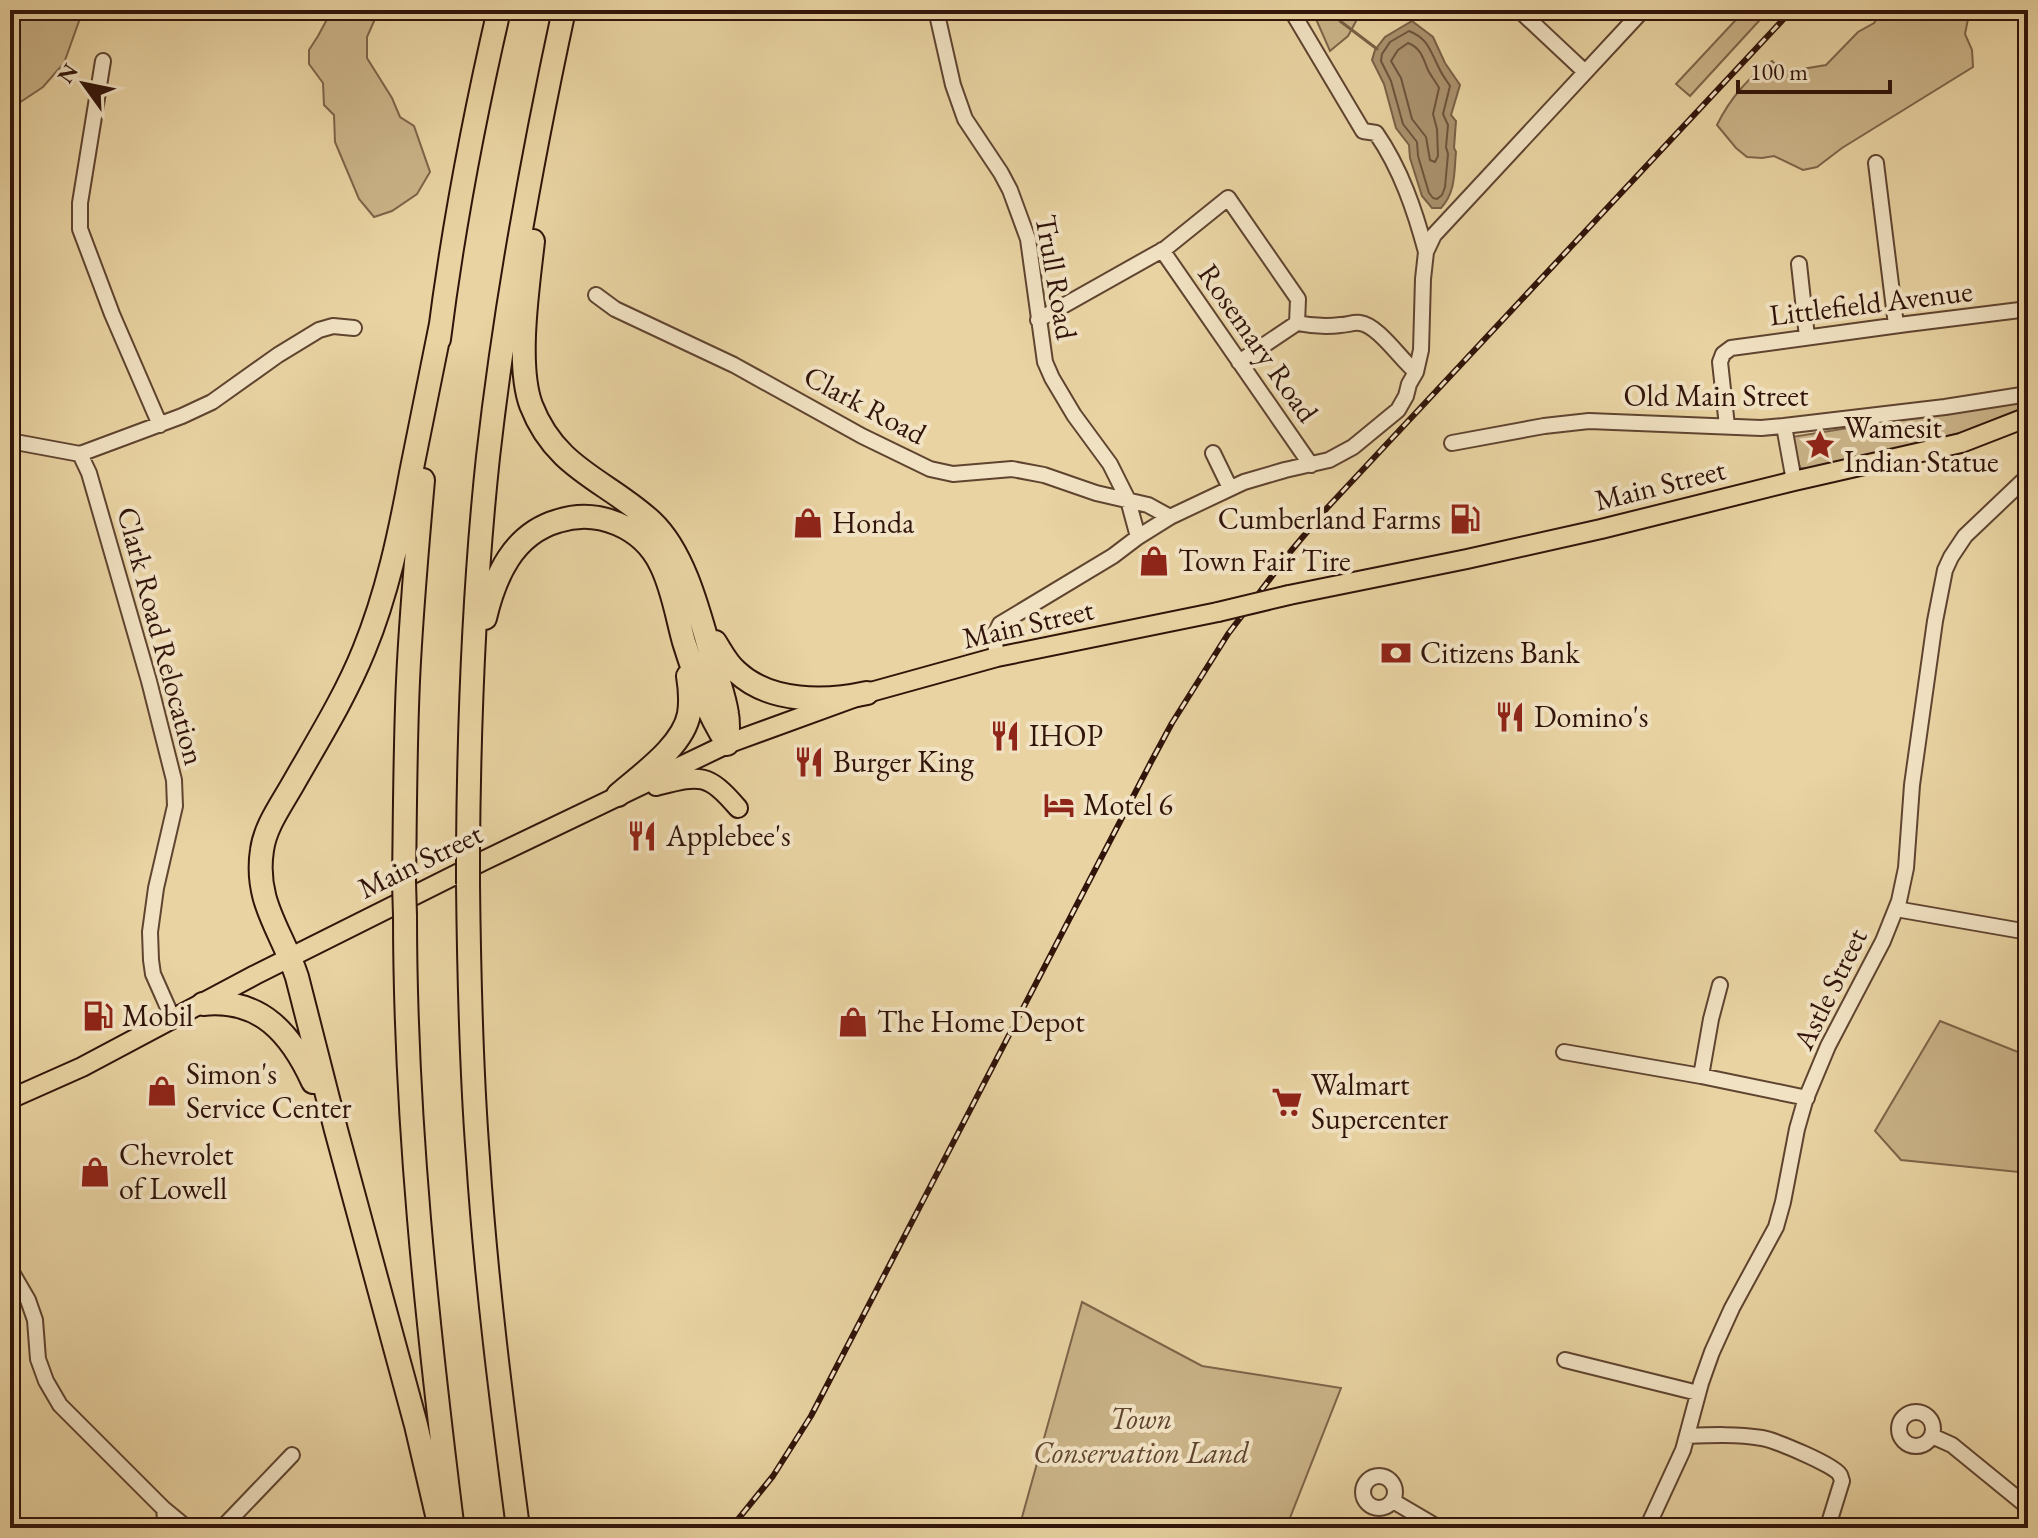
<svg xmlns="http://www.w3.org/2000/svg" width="2038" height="1538" font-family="'EB Garamond',serif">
  <rect width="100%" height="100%" fill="#e9d3a2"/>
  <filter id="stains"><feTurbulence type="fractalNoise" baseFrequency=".0025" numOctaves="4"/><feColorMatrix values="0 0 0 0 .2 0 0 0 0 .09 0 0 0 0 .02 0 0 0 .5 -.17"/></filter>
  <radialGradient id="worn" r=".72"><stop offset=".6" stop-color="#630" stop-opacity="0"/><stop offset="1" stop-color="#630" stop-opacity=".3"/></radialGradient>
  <path fill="#cab388" stroke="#7e6449" stroke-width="2" d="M 10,10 L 83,10 L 64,63 L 43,87 L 10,109 Z
    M 332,10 L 379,10 L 367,37 L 367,58 L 392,98 L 400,117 L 414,126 L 430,172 L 417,194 L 392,211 L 374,217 L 359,199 L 335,142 L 334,115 L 324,105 L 323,83 L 309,64 L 309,50 L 318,36 Z
    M 1312,10 L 1362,10 L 1348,36 L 1330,51 Z
    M 1745,10 L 1769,10 L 1690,96 L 1676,84 Z
    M 1883,10 L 1961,10 L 1968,19 L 1965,34 L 1972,50 L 1973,67 L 1842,148 L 1817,167 L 1803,170 L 1774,156 L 1762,158 L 1747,157 L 1736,148 L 1717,125 C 1729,100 1749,76 1772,61 L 1784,72 L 1826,65 L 1858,32 L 1874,23 Z
    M 2028,399 L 2028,406 L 1960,433 L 1897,450 L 1809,469 L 1800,468 L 1792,437 Z
    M 1940,1021 L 2028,1056 L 2028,1173 L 1901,1160 L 1875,1131 Z
    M 1082,1302 L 1202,1366 L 1341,1388 L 1286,1528 L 1019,1528 Z"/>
  <path fill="#aa926e" stroke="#7a6046" stroke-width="2" d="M 1412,21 L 1433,37 L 1445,63 L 1460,85 L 1451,115 L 1456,121 L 1454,148 L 1456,152 C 1454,172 1456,192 1441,208 L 1432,208 L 1422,196 L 1410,158 L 1409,145 L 1396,128 L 1384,84 L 1372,60 L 1375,50 L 1385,37 Z"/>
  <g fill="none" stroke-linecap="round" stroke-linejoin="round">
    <path stroke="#6e533c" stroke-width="2" d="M 1409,31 C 1429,39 1430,51 1439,68 C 1442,75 1447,81 1450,86 L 1443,114 L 1448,125 L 1446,147 L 1448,154 L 1445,187 L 1442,195 L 1437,199 L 1433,198 L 1429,193 L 1418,156 L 1417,142 L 1403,124 L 1391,81 L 1381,61 L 1382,54 L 1390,42 Z
      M 1408,43 C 1421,48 1423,58 1428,70 C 1431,76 1436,82 1439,88 L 1433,114 L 1437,129 L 1438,156 L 1435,162 L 1430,160 L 1426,137 L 1412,119 L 1401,78 L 1391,61 L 1398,50 Z"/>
    <path stroke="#7a6046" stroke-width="3" d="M 1334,10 L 1340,21 L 1377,49"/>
    <g stroke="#5f4430" stroke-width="18">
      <path id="minor" d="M 936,10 L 953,85 L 965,119 L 1001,173 L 1010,190 L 1028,239 L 1045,362 L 1052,378 L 1074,415 L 1110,464 L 1128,500 L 1138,537
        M 1291,10 L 1363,131 L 1376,133 C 1401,169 1415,211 1426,252
        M 1519,10 L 1584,71
        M 103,61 L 80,203 L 80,229 L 112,314 L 160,425
        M 1876,163 L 1896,325
        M 1162,250 L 1311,465
        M 1799,264 L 1807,337
        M 596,295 L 615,309 L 734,365 L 862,436 L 930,469 L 953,474 L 1012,469 L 1044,475 L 1096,493 L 1148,505 L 1170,517
        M 1038,320 L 1166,248 L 1228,198 L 1298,299 L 1297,323
        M 1297,323 C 1312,326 1325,327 1341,325 C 1346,325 1354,322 1360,323 C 1378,325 1401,360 1416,372
        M 1239,362 L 1297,323
        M 1727,426 L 1720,362 L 1723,354 L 1731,348 L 1907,324 L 2028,309
        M 1784,426 L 1794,481
        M 10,441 L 80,454 L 182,416 L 212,402 L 278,355 L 319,330 L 333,326 L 354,328
        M 1452,443 L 1544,426 L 1589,421 L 1761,428 L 1784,426 L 1945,407 L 2028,394
        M 1213,453 L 1230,488
        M 80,454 L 89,473 L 149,681 L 174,780 L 175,806 L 156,888 L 150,932 L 151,960 L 153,974 L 173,1019
        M 997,657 L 994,636 L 1000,624 L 1113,556 L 1138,537 L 1170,517 L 1244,482 L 1285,470 L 1329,460 L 1353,447 L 1398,410 L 1406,396 L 1409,384 L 1416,372 L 1421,350 L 1423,279 L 1426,252 L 1434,235 L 1643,10
        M 1896,909 L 2028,932
        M 1564,1052 L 1701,1076 L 1807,1098
        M 1701,1076 L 1711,1019 L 1720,985
        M 10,1269 L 28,1300 L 35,1320 L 38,1359 L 46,1381 L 60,1405 L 164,1509 L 187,1528
        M 1565,1360 L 1698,1393
        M1899 1429a17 17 0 1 1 34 0a17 17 0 1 1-34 0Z
        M 1687,1436 C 1712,1435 1737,1434 1762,1438 C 1774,1440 1835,1465 1840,1475 C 1841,1477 1841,1479 1842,1481 L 1829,1523
        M 1932,1436 L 1952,1445 L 2028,1507
        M1363 1492a16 16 0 1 1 32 0a16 16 0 1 1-32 0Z
        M 1393,1501 L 1439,1528
        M 159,1528 L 165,1519 L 164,1509
        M 222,1528 L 292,1455
        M 1647,1528 L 1683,1450 L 1701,1383 L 1712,1352 L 1732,1308 L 1776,1227 L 1783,1202 L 1797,1129 L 1805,1101 L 1828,1046 L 1883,941 L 1899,901 L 1906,868 L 1912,785 L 1935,621 L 1945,570 L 1951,557 L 1965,536 L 2028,476"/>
    </g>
    <g stroke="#31140a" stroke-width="22">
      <path id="major" d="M 1289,595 L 1467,559 L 1601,529 L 1794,481 L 1961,443 L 2028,417
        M 656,786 C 700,775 707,772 738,808
        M 10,1099 L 82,1067 L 255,975 L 483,861 L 727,744 L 867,693 L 997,657 L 1218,612"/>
    </g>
    <g stroke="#31140a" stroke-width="26">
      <path id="highway" d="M 533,241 C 528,286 516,364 531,405 C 556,470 607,480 652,522 C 688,556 702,626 716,672 C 720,686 725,699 727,714 C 729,724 728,734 727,744
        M 439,339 C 453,228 474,118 499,10
        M 485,618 C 495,576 513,534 558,521 C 598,508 643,527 661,565 C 673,589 677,617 684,642 C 695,677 707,713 727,743
        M 715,642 C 722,653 727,664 737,672 C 770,703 826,702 867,693
        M 618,795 C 642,774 683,746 689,714 C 691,701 690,688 688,676
        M 468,850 C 469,719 474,588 488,457 C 505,307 532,158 564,10
        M 404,882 C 405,815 405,748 408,681 C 411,614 417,547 423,480
        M 468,884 C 469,975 471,1067 478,1158 C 486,1282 502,1405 518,1528
        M 405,916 C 405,1119 427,1322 452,1523
        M 203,1004 C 261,998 291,1034 313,1082
        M 440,1528 L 416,1425 L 336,1130 L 297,977 C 282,931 254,902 262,850 C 265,827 281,805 293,784 C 318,740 345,697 364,650 C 387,594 400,533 411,473 C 421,424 431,374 441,324"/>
    </g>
    <use href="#minor" stroke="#f1e2c3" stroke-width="14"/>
    <use href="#major" stroke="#e9d3a2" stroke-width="18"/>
    <use href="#highway" stroke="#e9d3a2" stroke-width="22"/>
    <g stroke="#31140a" stroke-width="6">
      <path id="rail" d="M 731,1528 L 773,1476 L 811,1416 L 1151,762 L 1172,723 L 1228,634 L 1291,551 L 1327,508 L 1792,10"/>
    </g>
    <use href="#rail" stroke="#f1e2c3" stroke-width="3" stroke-dasharray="9" stroke-linecap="butt"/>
    <g stroke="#31140a" stroke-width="22" stroke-linecap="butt">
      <path id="major-bridge" d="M 1218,612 L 1289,595"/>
    </g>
    <g stroke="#31140a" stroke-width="26" stroke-linecap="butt">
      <path id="highway-bridge" d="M 468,850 L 468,884
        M 404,882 L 405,916"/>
    </g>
    <use href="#major-bridge" stroke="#e9d3a2" stroke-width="18"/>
    <use href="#highway-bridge" stroke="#e9d3a2" stroke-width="22"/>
  </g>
  <defs>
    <g id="sight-bare" transform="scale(2.4)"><path d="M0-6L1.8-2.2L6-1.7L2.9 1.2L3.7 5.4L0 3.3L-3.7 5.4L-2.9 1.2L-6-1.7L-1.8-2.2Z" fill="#8f2418" stroke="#f1e2c3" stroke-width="2.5" paint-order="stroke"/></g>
    <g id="fuel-bare" transform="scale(2.4)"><path d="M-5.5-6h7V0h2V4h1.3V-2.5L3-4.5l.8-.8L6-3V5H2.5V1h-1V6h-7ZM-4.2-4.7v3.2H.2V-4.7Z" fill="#8f2418" stroke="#f1e2c3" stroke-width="2.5" paint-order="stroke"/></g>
    <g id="shop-bare" transform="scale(2.4)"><path d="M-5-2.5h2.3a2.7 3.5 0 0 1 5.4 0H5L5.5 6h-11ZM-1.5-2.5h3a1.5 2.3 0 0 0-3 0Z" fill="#8f2418" stroke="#f1e2c3" stroke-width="2.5" paint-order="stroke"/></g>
    <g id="bank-bare" transform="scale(2.4)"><path d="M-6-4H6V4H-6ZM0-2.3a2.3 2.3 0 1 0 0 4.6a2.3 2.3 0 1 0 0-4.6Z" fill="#8f2418" stroke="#f1e2c3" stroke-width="2.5" paint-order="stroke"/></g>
    <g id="restaurant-bare" transform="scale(2.4)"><path d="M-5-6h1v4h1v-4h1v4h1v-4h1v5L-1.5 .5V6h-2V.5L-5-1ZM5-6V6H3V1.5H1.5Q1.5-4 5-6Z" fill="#8f2418" stroke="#f1e2c3" stroke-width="2.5" paint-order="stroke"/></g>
    <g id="hotel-bare" transform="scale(2.4)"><path d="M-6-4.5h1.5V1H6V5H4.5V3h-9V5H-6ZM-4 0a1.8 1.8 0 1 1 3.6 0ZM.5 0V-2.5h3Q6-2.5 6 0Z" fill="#8f2418" stroke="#f1e2c3" stroke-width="2.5" paint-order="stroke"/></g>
    <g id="supermarket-bare" transform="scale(2.4)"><path d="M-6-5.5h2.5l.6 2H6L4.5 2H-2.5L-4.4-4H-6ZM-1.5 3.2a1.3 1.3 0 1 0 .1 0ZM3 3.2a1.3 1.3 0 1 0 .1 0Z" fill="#8f2418" stroke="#f1e2c3" stroke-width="2.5" paint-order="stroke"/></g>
  </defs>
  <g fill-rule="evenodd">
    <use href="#sight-bare" x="1820" y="445"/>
    <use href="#fuel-bare" x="1465" y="519"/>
    <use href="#shop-bare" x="808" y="523"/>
    <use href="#shop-bare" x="1154" y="561"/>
    <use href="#bank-bare" x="1396" y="653"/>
    <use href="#restaurant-bare" x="1510" y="717"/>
    <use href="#restaurant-bare" x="1005" y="736"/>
    <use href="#restaurant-bare" x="809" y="762"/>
    <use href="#hotel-bare" x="1059" y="805"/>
    <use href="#restaurant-bare" x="642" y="836"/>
    <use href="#fuel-bare" x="98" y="1016"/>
    <use href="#shop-bare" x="853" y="1022"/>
    <use href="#shop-bare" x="162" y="1091"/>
    <use href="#supermarket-bare" x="1287" y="1102"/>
    <use href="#shop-bare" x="95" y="1172"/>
  </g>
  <g text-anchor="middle" stroke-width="8" stroke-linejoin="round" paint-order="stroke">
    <g font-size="30" fill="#31140a" stroke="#f1e2c3">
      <text transform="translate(1056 277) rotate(80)" y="10">Trull Road</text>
      <text transform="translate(1871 303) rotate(-7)" y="10">Littlefield Avenue</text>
      <text transform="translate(1258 343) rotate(55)" y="10">Rosemary Road</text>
      <text x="1716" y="406">Old Main Street</text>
      <text transform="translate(865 405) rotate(28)" y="10">Clark Road</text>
      <text transform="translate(1660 485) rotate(-14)" y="10">Main Street</text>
      <text transform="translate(1028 624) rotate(-13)" y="10">Main Street</text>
      <text transform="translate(161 636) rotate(75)" y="10">Clark Road Relocation</text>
      <text transform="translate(420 861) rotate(-26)" y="10">Main Street</text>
      <text transform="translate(1830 989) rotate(-64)" y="10">Astle Street</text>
    </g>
    <g font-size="30" fill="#31140a" stroke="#f1e2c3" text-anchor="start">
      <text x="1844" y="438">Wamesit<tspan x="1844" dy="34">Indian Statue</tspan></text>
      <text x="1441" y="529" text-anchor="end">Cumberland Farms</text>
      <text x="832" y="533">Honda</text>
      <text x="1178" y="571">Town Fair Tire</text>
      <text x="1420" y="663">Citizens Bank</text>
      <text x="1534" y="727">Domino's</text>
      <text x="1029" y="746">IHOP</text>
      <text x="833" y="772">Burger King</text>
      <text x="1083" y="815">Motel 6</text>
      <text x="666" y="846">Applebee's</text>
      <text x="122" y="1026">Mobil</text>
      <text x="877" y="1032">The Home Depot</text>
      <text x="186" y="1084">Simon's<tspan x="186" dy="34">Service Center</tspan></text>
      <text x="1311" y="1095">Walmart<tspan x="1311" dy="34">Supercenter</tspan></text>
      <text x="119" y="1165">Chevrolet<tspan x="119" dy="34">of Lowell</tspan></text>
    </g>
    <g font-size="30" font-style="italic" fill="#5f4430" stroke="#f1e2c3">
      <text x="1141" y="1429">Town<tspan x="1141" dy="34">Conservation Land</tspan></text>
    </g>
  </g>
  <rect width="2038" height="1538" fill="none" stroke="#e9d3a2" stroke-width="40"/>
  <rect x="12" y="12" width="2014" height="1514" fill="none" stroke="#31140a" stroke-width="4"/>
  <rect x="20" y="20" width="1998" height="1498" fill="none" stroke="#31140a" stroke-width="2"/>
  <g transform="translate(84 84) rotate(303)" stroke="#f1e2c3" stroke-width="6" paint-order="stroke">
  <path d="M0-6L14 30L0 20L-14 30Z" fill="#31140a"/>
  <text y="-12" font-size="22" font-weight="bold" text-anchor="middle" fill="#31140a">N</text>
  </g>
  <path d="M1738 80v12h152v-12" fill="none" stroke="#31140a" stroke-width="4"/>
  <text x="1750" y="80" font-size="24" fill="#31140a" stroke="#f1e2c3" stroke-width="6" paint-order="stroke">100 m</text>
  <rect width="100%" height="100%" filter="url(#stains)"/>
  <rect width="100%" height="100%" fill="url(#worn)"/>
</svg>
